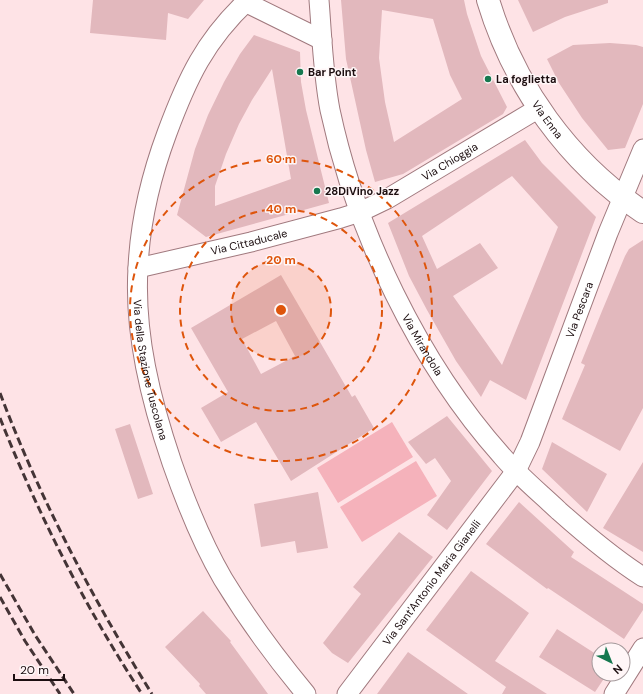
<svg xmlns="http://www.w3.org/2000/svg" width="643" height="694" font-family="'DM Sans',sans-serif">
  <rect width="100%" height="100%" fill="#fee3e6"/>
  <path fill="#f5b2bb" d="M 392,422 L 413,457 L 338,503 L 317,468 Z
    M 416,461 L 437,496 L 362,542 L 340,507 Z"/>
  <path fill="#e2b8bd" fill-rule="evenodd" d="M 93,0 L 204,0 L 188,19 L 168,13 L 166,40 L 90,33 Z
    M 341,0 L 464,0 L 467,14 L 481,56 L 507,107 L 503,114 L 403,174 L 375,182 L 366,150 L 346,59 ZM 382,10 L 433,19 L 450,75 L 462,99 L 394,142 L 385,102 L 379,58 Z
    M 518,0 L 608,0 L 608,3 L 565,17 L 533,32 Z
    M 254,35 L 300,52 L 301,82 L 306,110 L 329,203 L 206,237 L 177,215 L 195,149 L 208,115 L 224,82 L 240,54 ZM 272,69 L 291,179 L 215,206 L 215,186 L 226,154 L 239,124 L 252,100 Z
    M 610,43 L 636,45 L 643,47 L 643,104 L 625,148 L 608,150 L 582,118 L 559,83 L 547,59 L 573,45 Z
    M 525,140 L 542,163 L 596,217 L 526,400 L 490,380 L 481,397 L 456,361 L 427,310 L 409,276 L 388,223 ZM 512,176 L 558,227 L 502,365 L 453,296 L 498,268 L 480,243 L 437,269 L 422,236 Z
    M 643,240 L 643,408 L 620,451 L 562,419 L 585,365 L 581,363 L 602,311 L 625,256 L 629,249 Z
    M 281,275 L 352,397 L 355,395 L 374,428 L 291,481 L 256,422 L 221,442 L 201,408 L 228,392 L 191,328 ZM 276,321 L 295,356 L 261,374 L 242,339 Z
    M 447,416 L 492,471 L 447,530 L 427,515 L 451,481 L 435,458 L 426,464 L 408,442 Z
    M 130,424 L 153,494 L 138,499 L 115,429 Z
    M 552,442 L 607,474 L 587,512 L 542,469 Z
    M 643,462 L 643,552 L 603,528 Z
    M 318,492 L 328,548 L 297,553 L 295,541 L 261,547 L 254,504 Z
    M 519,502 L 574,552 L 571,557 L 643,604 L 643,610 L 624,639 L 548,588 L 547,589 L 486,544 Z
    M 399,532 L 433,557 L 348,663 L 332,653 L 323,643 L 361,594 L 353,587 Z
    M 471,571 L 529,613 L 495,661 L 547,694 L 502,694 L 506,687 L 426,630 Z
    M 203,611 L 231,641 L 230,642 L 268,694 L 206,694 L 199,686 L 200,684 L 165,647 Z
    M 557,629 L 599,656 L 599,674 L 607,674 L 595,692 L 539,657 Z
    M 408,652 L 468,694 L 377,694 Z"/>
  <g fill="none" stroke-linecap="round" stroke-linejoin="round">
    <g stroke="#a0797e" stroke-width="21">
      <g id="minor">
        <path id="s1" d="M 248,0 C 205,40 187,79 167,133 C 151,176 140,222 138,268 C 134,334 151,401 172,463 C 186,503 202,543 223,579 C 248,620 276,658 306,694"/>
        <path id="s2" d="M 319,0 C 322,37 323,74 330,110 C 356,232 419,363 502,456 C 519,476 540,493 559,511 C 586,535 613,558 643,577"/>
        <path d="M 245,2 L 322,40"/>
        <path id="s3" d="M 138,268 L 251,242 L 341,218 L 360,212 L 387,199 L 539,108"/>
        <path id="s4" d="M 347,694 L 516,471 L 530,442 L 608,233 L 643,149"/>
        <path d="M 614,694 L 643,648"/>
      </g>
    </g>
    <g stroke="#a0797e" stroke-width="24">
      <g id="major">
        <path id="s5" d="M 488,0 C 514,86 568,162 643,212"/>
      </g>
    </g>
    <use href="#minor" stroke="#fff" stroke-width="19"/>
    <use href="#major" stroke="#fff" stroke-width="22"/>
    <path stroke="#443436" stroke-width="3" stroke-dasharray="8 4" stroke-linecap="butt" d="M 0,393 C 40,499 92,598 152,694
      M 0,418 C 38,514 85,607 142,694
      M 0,574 L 35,635 L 74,694
      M 0,597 L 25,641 L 60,694"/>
  </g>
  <circle cx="281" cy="310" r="50" fill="#de550c" fill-opacity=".12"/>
  <g fill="none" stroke="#de550c" stroke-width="2" stroke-dasharray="7 5">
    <circle cx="281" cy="310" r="50"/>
    <circle cx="281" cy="310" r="101"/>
    <circle cx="281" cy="310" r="151"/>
  </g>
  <g fill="#16784f" stroke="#fff6f7" stroke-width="1.5">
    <circle cx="300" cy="72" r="4"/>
    <circle cx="488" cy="79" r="4"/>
    <circle cx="317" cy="191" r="4"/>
  </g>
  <g text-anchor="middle" stroke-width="3" stroke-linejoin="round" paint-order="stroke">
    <g font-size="11" font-weight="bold" fill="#1c0e10" stroke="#fff6f7" text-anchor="start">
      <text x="308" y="76">Bar Point</text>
      <text x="496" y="83">La foglietta</text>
      <text x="325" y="195">28DiVino Jazz</text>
    </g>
    <g font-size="11" fill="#1c0e10" stroke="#fff6f7">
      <text dy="4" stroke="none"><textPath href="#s5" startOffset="134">Via Enna</textPath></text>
      <text dy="4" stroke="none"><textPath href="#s3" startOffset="332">Via Chioggia</textPath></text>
      <text dy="4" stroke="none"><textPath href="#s3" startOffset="114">Via Cittaducale</textPath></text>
      <text dy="4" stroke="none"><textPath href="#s4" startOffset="453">Via Pescara</textPath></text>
      <text dy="4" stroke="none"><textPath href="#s2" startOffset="364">Via Mirandola</textPath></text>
      <text dy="4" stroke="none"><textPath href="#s1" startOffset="399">Via della Stazione Tuscolana</textPath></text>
      <text dy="4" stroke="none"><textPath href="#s4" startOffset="140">Via Sant'Antonio Maria Gianelli</textPath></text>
    </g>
  </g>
  <circle cx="281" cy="310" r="6" fill="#de550c" stroke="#fff6f7" stroke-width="2"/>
  <g font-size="12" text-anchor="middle" font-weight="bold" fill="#de550c" stroke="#fff6f7" stroke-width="3" stroke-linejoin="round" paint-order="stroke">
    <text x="281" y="163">60 m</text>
    <text x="281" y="213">40 m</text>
    <text x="281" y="264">20 m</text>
  </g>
  <g transform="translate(611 662) rotate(137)"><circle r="19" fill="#fff6f7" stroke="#a4999b"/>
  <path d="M0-3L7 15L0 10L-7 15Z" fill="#16784f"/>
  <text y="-6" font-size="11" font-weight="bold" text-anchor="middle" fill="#1c0e10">N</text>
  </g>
  <path d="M14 674v6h50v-6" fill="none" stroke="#1c0e10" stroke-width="2"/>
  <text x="20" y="674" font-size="12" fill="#1c0e10" stroke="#fff6f7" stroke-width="3" paint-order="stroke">20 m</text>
</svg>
